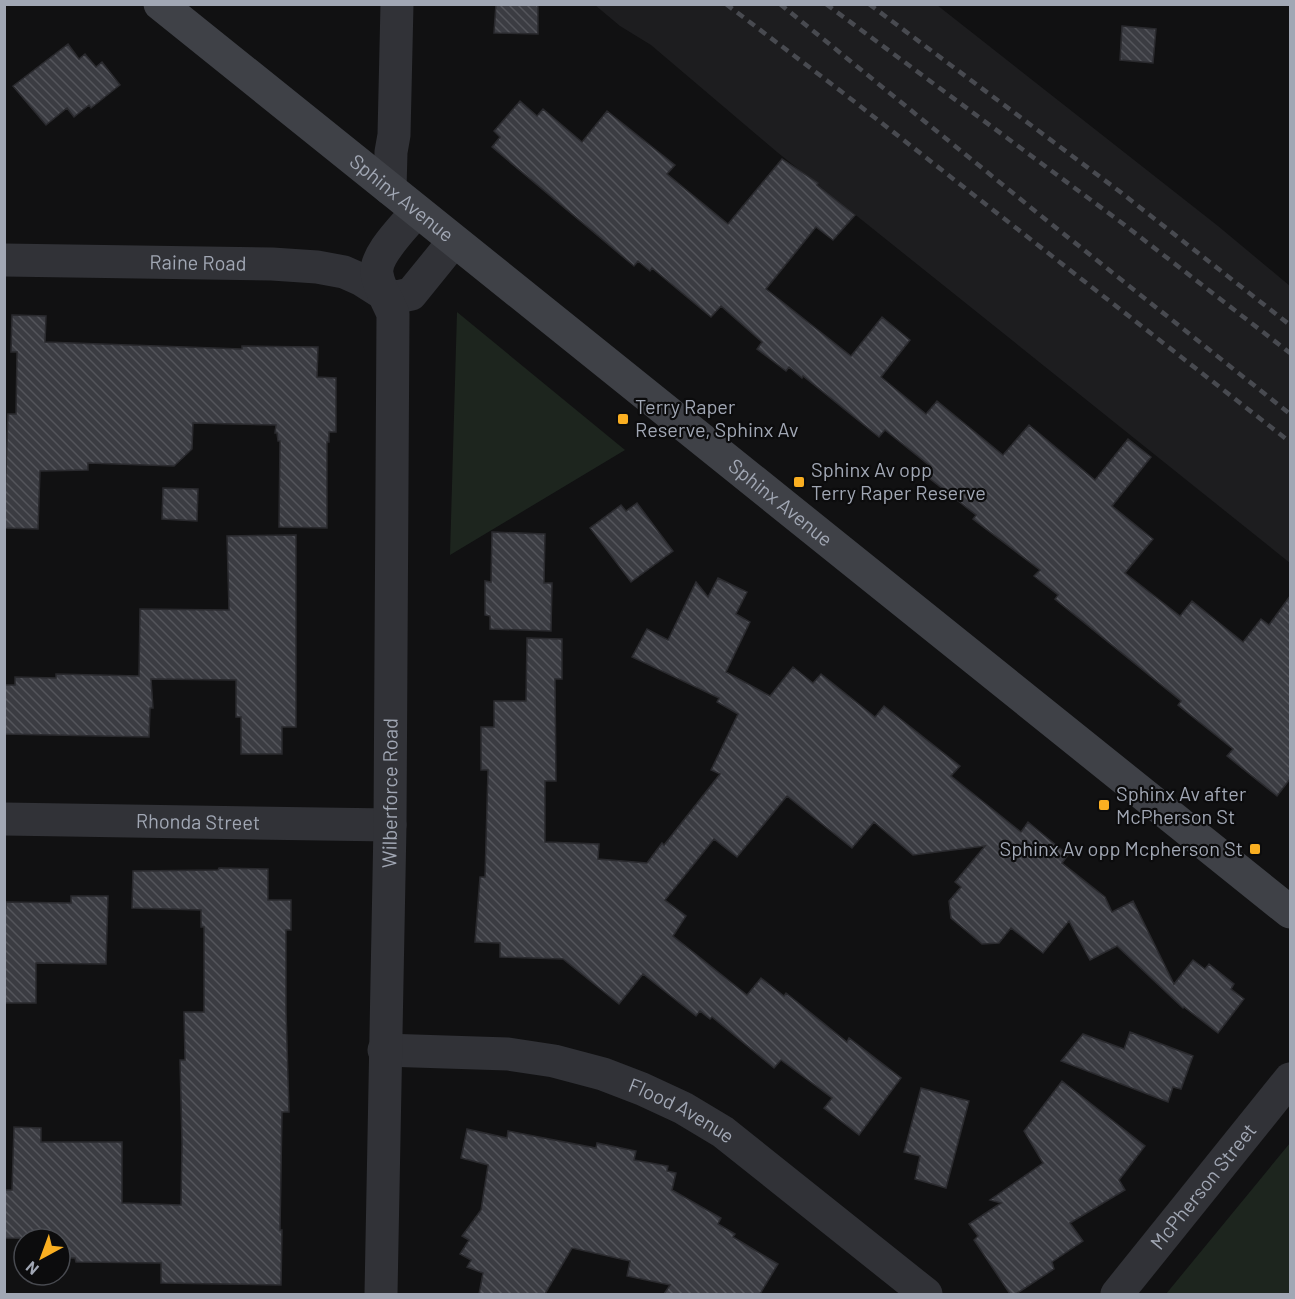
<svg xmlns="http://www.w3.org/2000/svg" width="1295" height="1299" font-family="Barlow,sans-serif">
  <defs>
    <pattern id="building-back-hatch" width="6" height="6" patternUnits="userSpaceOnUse" patternTransform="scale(1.5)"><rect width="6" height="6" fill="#3b3c42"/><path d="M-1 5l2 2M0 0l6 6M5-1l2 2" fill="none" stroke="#54555b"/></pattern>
  </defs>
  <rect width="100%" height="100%" fill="#111112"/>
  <path fill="#1d1d1f" d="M 595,5 L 937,5 L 1218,226 L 1290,286 L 1290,563 L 777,152 L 651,45 L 620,26 Z"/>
  <path fill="#1d251e" d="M 457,312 L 625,450 L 450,555 Z
    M 1290,1143 L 1290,1294 L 1166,1294 Z"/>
  <path fill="url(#building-back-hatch)" stroke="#2a2a2e" stroke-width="1.5" d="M 496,4 L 538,4 L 538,34 L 494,33 Z
    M 1122,26 L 1156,29 L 1153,63 L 1120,60 Z
    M 68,44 L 79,59 L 85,54 L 96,67 L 102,62 L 120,85 L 91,108 L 89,105 L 74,117 L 67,108 L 46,125 L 13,86 Z
    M 520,101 L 537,116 L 543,109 L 582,142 L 607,111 L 675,165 L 667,174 L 728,224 L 782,159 L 818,183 L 817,185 L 855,215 L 833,240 L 816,227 L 766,289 L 851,356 L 882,317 L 910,340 L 881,377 L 926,414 L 937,401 L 1003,455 L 1029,425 L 1095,480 L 1128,439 L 1151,457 L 1112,506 L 1153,539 L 1125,573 L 1180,616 L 1192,601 L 1243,642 L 1261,619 L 1269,625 L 1290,596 L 1290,779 L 1277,796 L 1227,756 L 1233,749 L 1178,705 L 1181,701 L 1055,599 L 1058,595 L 1034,576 L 1040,570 L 973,519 L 976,515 L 924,474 L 930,466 L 885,430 L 879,437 L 803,376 L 802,378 L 789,367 L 786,371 L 757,349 L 762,342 L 721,306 L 711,317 L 652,268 L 650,271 L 638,261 L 634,266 L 492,147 L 500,137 L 494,131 Z
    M 12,315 L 46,316 L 45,342 L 242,349 L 242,346 L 318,347 L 317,377 L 336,378 L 336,432 L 329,432 L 329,442 L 327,442 L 327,528 L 279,527 L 280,441 L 278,441 L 277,433 L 275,433 L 276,425 L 193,423 L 192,449 L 174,466 L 88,463 L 88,470 L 40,471 L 38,529 L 4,528 L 8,414 L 16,414 L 17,352 L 11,352 Z
    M 163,488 L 198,489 L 197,521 L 162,519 Z
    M 637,503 L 673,551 L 631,582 L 590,528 L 621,505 L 626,511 Z
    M 492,532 L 545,534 L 544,583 L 552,583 L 551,631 L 490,629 L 490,616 L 485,615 L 485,581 L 491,582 Z
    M 296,535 L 296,727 L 282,727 L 282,754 L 241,754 L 241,717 L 236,717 L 236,680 L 151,679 L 153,708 L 150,708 L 149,737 L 4,734 L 4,685 L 15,685 L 15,677 L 56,678 L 56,674 L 139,676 L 140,609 L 229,610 L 227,536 Z
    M 718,578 L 747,592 L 736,614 L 750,622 L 726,672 L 770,696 L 793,667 L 813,683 L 821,674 L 875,717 L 884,706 L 960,766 L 951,776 L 1021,832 L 1028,822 L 1068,855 L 1062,863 L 1105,897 L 1112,912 L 1133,901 L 1174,984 L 1193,960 L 1205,969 L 1209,964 L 1234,984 L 1231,989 L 1244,999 L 1218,1033 L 1184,1007 L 1183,1008 L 1117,946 L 1090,960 L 1069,921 L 1043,953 L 1011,928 L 999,943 L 982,944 L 951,918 L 949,901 L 961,887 L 955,882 L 985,846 L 913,855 L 874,822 L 852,848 L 787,796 L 737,857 L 714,839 L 665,900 L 686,916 L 673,936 L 747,995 L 761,978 L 784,996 L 786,993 L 847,1042 L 849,1038 L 901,1078 L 859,1135 L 824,1108 L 832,1098 L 781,1060 L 774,1068 L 712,1017 L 710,1019 L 700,1011 L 696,1016 L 643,974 L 619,1004 L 563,959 L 500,957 L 500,943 L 475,942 L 480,877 L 485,877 L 488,770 L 481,770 L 481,727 L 494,727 L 494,701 L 526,701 L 527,638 L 562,639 L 562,679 L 555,679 L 556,781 L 545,781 L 545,842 L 599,844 L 598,859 L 647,863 L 662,843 L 664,845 L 720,774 L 711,770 L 738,714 L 717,702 L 719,698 L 632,657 L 647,629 L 668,640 L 696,582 L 708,597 Z
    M 219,868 L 268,869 L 268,900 L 291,900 L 291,930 L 286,930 L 286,1010 L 289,1112 L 282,1112 L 280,1230 L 282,1230 L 281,1285 L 161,1283 L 161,1263 L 76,1262 L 75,1258 L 62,1258 L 60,1239 L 4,1238 L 4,1190 L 12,1190 L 14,1127 L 41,1128 L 41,1142 L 122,1142 L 122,1203 L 181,1205 L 182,1144 L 180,1060 L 185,1060 L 184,1012 L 204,1012 L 204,927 L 201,927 L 201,910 L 132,908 L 133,871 L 218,870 Z
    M 71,896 L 108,896 L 106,964 L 36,963 L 36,1003 L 5,1003 L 4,908 L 6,908 L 6,902 L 71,903 Z
    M 1130,1032 L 1193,1056 L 1181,1089 L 1173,1087 L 1168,1102 L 1061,1061 L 1083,1034 L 1124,1049 Z
    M 1062,1081 L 1145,1146 L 1119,1180 L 1125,1190 L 1070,1223 L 1083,1241 L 1052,1262 L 1054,1269 L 1016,1294 L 1010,1294 L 974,1240 L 978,1236 L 969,1224 L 1001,1203 L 990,1200 L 1043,1163 L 1024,1131 Z
    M 921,1088 L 969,1101 L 946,1188 L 915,1179 L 920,1156 L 904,1152 Z
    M 467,1129 L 507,1138 L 508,1131 L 596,1148 L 597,1143 L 636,1151 L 634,1160 L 668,1166 L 667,1171 L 676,1173 L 672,1190 L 721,1218 L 718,1224 L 735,1234 L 733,1237 L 778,1264 L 760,1294 L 664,1294 L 670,1285 L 627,1276 L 630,1261 L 572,1248 L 545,1294 L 479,1294 L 483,1273 L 467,1267 L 471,1260 L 460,1254 L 469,1240 L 462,1236 L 481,1210 L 488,1165 L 461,1158 Z"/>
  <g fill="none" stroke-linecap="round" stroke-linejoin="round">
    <g stroke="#313237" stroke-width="33">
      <path d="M 390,189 L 391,152 L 394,135 L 397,4"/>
      <path id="s1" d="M 4,260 L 272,264 L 317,267 L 344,272 L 362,280 L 384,294 L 397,297 L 411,294 L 454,241"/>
      <path id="s2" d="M 4,819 L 390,825"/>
      <path id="s3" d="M 384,1050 L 508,1054 L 554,1061 L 603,1074 L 642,1089 L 683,1108 L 723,1132 L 926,1294"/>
      <path id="s4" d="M 381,1294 L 390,825 L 393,314 C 388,301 379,288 377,274 C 374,255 405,226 417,211"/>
      <path id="s5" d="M 1117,1294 L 1290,1079"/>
    </g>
    <path stroke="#3f4147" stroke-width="33" id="s6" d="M 160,4 L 1290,912"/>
    <path stroke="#484a50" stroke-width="4.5" stroke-dasharray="8 6" stroke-linecap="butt" d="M 726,4 L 842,92 L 1290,442
      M 780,4 L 1040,215 L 1290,414
      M 826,4 L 1122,223 L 1290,353
      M 869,4 L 1119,191 L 1290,325"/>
  </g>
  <g fill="#faaf21" stroke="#0c0c0d" stroke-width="2">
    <rect x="617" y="413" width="12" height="12" rx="3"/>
    <rect x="793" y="476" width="12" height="12" rx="3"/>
    <rect x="1098" y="799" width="12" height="12" rx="3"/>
    <rect x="1249" y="843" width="12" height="12" rx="3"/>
  </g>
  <g text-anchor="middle" stroke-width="4.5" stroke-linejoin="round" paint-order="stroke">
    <g font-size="20" fill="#a1a7b4" stroke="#0c0c0d">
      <text dy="7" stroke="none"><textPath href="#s6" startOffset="310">Sphinx Avenue</textPath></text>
      <text dy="7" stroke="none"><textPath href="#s1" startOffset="194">Raine Road</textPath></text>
      <text dy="7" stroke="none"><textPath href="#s6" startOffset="796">Sphinx Avenue</textPath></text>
      <text dy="7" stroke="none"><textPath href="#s4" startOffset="501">Wilberforce Road</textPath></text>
      <text dy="7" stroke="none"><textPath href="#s2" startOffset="194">Rhonda Street</textPath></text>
      <text dy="7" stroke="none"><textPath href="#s3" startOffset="308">Flood Avenue</textPath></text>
      <text dy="7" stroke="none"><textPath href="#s5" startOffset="138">McPherson Street</textPath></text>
    </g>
    <g font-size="20" fill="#a1a7b4" stroke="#0c0c0d" text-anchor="start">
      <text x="635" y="414">Terry Raper<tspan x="635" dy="23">Reserve, Sphinx Av</tspan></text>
      <text x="811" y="477">Sphinx Av opp<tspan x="811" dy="23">Terry Raper Reserve</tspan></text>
      <text x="1116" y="801">Sphinx Av after<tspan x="1116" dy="23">McPherson St</tspan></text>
      <text x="1243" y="856" text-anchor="end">Sphinx Av opp Mcpherson St</text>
    </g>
  </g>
  <rect width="1295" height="1299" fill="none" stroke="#a1a7b4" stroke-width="12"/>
  <g transform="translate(42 1257) rotate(221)"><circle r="28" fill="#0c0c0d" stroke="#484a50" stroke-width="1.5"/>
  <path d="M0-4.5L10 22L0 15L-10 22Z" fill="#faaf21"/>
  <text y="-9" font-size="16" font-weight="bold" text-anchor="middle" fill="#a1a7b4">N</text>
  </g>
</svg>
